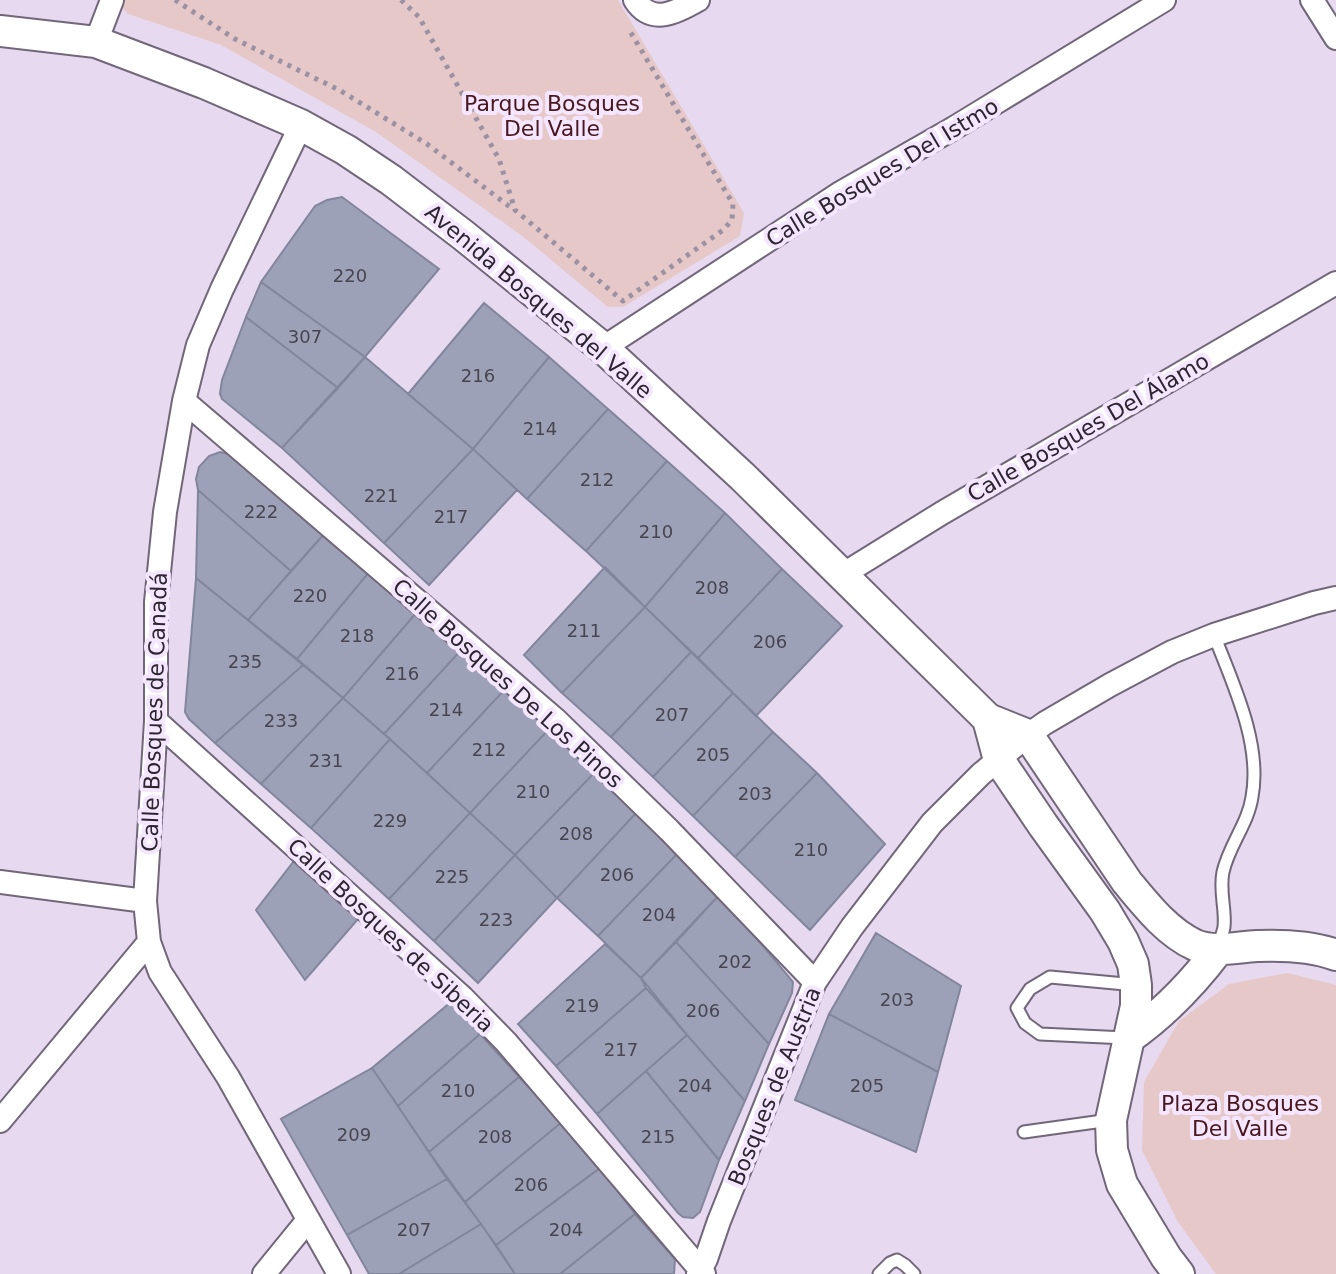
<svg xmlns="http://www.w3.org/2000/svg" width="1336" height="1274" font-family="'DejaVu Sans',sans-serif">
  <rect width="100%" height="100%" fill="#e6d9f0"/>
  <path fill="#e6c8c8" d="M 118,0 L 618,0 L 744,213 L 740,236 L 623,307 L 608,307 L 521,235 L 376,132 L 221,45 L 128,14 L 118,3 Z
    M 1287,973 L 1336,985 L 1336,1274 L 1216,1274 L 1178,1222 L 1142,1150 L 1144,1082 L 1179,1021 L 1229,984 Z"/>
  <path fill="#9da1b8" stroke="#82869c" stroke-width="2" d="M 342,197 L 439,269 L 365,357 L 261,282 L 315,206 L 327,200 Z
    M 261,282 L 365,357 L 338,388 L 246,317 Z
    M 484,303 L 549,357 L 473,449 L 408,394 Z
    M 246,317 L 338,388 L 282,448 L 222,399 L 220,394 L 222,380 Z
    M 365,357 L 473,449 L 384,543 L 282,448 Z
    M 549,357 L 608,409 L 527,499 L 473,449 Z
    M 608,409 L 667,461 L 586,551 L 527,499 Z
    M 473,449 L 517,490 L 429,585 L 384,543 Z
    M 220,452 L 232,455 L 325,533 L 291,571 L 198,490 L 196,479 L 199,467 L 209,456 Z
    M 667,461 L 725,513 L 645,607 L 586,551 Z
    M 198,490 L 291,571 L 248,620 L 196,578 Z
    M 725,513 L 782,569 L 698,658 L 645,607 Z
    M 325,533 L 370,571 L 297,659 L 248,620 Z
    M 605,567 L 645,607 L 562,693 L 524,655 Z
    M 782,569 L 842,626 L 756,716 L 698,658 Z
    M 370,571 L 417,612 L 343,698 L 297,659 Z
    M 196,578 L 303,665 L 215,743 L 189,719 L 185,712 Z
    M 645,607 L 691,652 L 611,737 L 562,693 Z
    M 417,612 L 462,649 L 384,734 L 343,698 Z
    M 462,649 L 507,687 L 427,773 L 384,734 Z
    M 691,652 L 733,693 L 653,777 L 611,737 Z
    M 303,665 L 343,698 L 261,784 L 215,743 Z
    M 507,687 L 551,727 L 470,813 L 427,773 Z
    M 733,693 L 773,732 L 693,816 L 653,777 Z
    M 343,698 L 390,739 L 311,828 L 261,784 Z
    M 551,727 L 596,771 L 515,855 L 470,813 Z
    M 773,732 L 817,773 L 735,857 L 693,816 Z
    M 390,739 L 470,813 L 389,899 L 311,828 Z
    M 596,771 L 637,812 L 557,898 L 515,855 Z
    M 817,773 L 885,844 L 810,930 L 735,857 Z
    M 637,812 L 678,853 L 598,936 L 557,898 Z
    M 470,813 L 515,855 L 434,941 L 389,899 Z
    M 678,853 L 720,894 L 641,978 L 598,936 Z
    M 515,855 L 557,898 L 478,983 L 434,941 Z
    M 294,861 L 358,919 L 305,980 L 256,910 Z
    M 720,894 L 793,982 L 792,993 L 769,1044 L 676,942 Z
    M 876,933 L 961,986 L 938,1072 L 829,1014 Z
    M 676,942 L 769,1044 L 745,1101 L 687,1035 L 641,978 Z
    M 605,944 L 641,978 L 646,988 L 556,1066 L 518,1024 Z
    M 646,988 L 687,1035 L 597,1114 L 556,1066 Z
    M 451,1002 L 480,1034 L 398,1106 L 372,1068 Z
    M 829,1014 L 938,1072 L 916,1152 L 795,1100 Z
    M 480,1034 L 519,1077 L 429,1152 L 398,1106 Z
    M 687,1035 L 745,1101 L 719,1160 L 646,1071 Z
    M 372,1068 L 447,1179 L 347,1235 L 281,1119 Z
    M 646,1071 L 719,1160 L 700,1212 L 693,1218 L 683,1217 L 678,1213 L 597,1114 Z
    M 519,1077 L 562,1122 L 465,1202 L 429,1152 Z
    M 562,1122 L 600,1168 L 496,1245 L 465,1202 Z
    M 600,1168 L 635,1214 L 560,1274 L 515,1274 L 496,1245 Z
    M 447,1179 L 481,1224 L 399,1274 L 369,1274 L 347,1235 Z
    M 635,1214 L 675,1259 L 674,1274 L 560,1274 Z
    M 481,1224 L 515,1274 L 399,1274 Z"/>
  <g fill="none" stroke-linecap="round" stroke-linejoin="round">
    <g stroke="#72667a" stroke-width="15">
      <path id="lane" d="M 1214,635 C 1233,684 1262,744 1252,797 C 1248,824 1229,845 1223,872 C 1219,891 1226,909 1224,927 C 1223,933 1220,939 1219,945
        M 1126,1038 L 1040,1034 L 1025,1023 L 1017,1008 L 1030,989 L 1050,977 L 1136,985
        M 1024,1132 L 1110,1120
        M 879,1274 L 890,1263 L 897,1260 L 905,1265 L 914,1274"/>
    </g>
    <g stroke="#72667a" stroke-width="26">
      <path id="street" d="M 635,0 C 652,26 677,12 698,0
        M 1312,0 L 1336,38
        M 96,42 L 112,0
        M 301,125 L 222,289 L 198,345 L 184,401 L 165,512 L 156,602 L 156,721 L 145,901 L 149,942 L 160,972 L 228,1077 L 339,1274
        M 603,348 L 842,192 L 954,128 L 1164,0
        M 184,401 L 555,719 L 669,830 L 815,982
        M 842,575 L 942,513 L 1336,283
        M 156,721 L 463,998 L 506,1042 L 704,1274
        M 0,882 L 145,901
        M 0,1121 L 149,942
        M 264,1274 L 308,1220
        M 698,1274 L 706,1259 L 719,1221 L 815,982 L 852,927 L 932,823 L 981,774 L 1028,735 L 1045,723 L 1110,685 L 1172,652 L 1214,635 L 1314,603 L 1336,598"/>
    </g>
    <g stroke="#72667a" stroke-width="34">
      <path id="secondary" d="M 0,31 L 96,42 L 204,83 L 301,125 L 346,150 L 391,180 L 463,235 L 603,348 L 743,477 L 988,719 L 1028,735 L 1127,882 C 1146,905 1167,932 1195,945 C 1215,953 1236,947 1257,946 C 1283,945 1312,946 1336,955
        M 988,719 L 999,760 L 1043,825 L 1105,911 L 1123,941 L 1133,964 L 1136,985 L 1136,1006 L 1111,1120 L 1112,1150 L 1122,1184 L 1166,1257 L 1179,1274
        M 1129,1038 C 1163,1014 1193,983 1218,950"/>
    </g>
    <path stroke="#9b91a3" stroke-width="5" stroke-dasharray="4 6" stroke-linecap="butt" d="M 175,0 L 235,39 L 341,91 L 427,144 L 514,210
      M 401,0 L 419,17 L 499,159 L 515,210 L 623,301 L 723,230 L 732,220 L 733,204 L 628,28"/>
    <use href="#lane" stroke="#fff" stroke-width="11"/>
    <use href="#street" stroke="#fff" stroke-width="22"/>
    <use href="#secondary" stroke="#fff" stroke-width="30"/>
  </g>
  <g text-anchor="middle" stroke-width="8" stroke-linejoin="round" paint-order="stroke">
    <g font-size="18" fill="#484551">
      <text x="350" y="282">220</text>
      <text x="305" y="343">307</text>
      <text x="478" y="382">216</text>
      <text x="540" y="435">214</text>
      <text x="597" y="486">212</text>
      <text x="381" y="502">221</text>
      <text x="261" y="518">222</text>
      <text x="451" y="523">217</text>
      <text x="656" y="538">210</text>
      <text x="712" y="594">208</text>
      <text x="310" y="602">220</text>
      <text x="584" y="637">211</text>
      <text x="357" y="642">218</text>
      <text x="770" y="648">206</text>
      <text x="245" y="668">235</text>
      <text x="402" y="680">216</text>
      <text x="446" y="716">214</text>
      <text x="672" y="721">207</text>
      <text x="281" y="727">233</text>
      <text x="489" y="756">212</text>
      <text x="713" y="761">205</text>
      <text x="326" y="767">231</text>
      <text x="533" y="798">210</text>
      <text x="755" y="800">203</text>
      <text x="390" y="827">229</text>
      <text x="576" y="840">208</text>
      <text x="811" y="856">210</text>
      <text x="617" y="881">206</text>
      <text x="452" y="883">225</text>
      <text x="659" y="921">204</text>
      <text x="496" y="926">223</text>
      <text x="735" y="968">202</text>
      <text x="897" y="1006">203</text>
      <text x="582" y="1012">219</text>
      <text x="703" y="1017">206</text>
      <text x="621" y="1056">217</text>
      <text x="695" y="1092">204</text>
      <text x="867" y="1092">205</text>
      <text x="458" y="1097">210</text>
      <text x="354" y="1141">209</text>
      <text x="495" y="1143">208</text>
      <text x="658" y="1143">215</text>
      <text x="531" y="1191">206</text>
      <text x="414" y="1236">207</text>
      <text x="566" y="1236">204</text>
    </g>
    <g font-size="22" fill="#49171c" stroke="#f4e6fe">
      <text x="552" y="111">Parque Bosques<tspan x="552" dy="25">Del Valle</tspan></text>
      <text x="1240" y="1111">Plaza Bosques<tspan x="1240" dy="25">Del Valle</tspan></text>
    </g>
    <g font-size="22" fill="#2b262f" stroke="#f4e6fe">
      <text transform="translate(882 172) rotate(-31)" y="8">Calle Bosques Del Istmo</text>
      <text transform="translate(539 301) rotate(40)" y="8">Avenida Bosques del Valle</text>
      <text transform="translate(1088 427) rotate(-30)" y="8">Calle Bosques Del Álamo</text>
      <text transform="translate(508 683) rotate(42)" y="8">Calle Bosques De Los Pinos</text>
      <text transform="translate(154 712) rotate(-88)" y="8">Calle Bosques de Canadá</text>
      <text transform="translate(391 935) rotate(43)" y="8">Calle Bosques de Siberia</text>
      <text transform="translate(774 1086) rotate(-68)" y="8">Bosques de Austria</text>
    </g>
  </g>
</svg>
